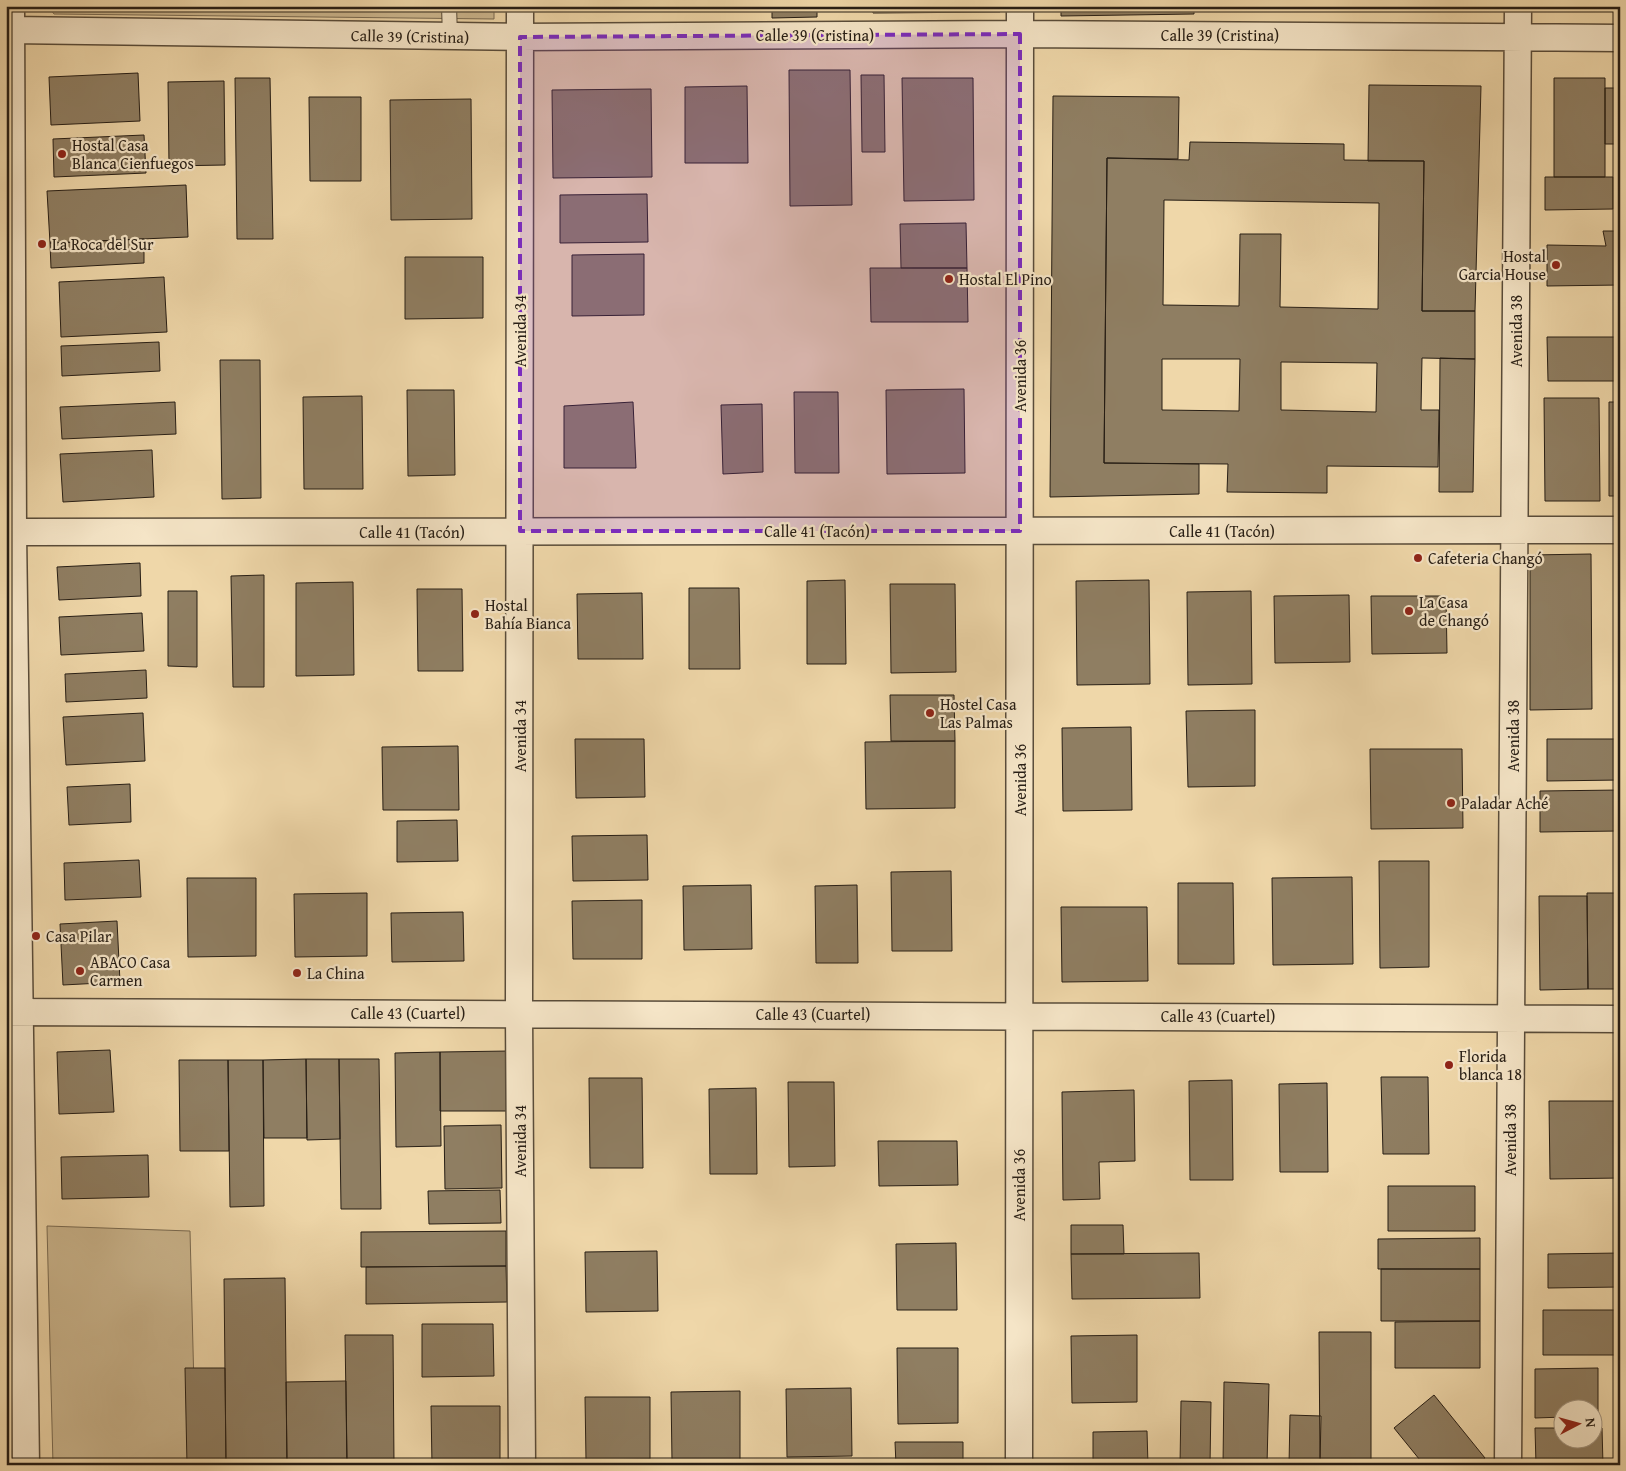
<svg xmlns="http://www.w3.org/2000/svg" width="1626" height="1471" font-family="'Gentium Book Plus',serif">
  <rect width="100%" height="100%" fill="#efd7a9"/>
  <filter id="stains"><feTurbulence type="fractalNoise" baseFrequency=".004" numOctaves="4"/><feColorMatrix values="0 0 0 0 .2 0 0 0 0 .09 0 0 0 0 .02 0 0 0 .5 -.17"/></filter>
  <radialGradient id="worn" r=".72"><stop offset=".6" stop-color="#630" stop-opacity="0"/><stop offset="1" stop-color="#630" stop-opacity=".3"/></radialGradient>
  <path fill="#cdb890" stroke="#7a6b52" d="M 48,6 L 494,6 L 494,19 L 54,14 Z
    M 47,1226 L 190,1231 L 196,1465 L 53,1465 Z"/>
  <path fill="#8f7e62" stroke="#271e15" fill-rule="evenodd" d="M 560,6 L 645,6 L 645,8 L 560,9 Z
    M 772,6 L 817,6 L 817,17 L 772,18 Z
    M 872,6 L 1000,6 L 1000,12 L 873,13 Z
    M 1061,6 L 1194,6 L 1194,14 L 1061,16 Z
    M 789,70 L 850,70 L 852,205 L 790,206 Z
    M 138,73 L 140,121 L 51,125 L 49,77 Z
    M 861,75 L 884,75 L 885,152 L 862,152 Z
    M 235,78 L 270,78 L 273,239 L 237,239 Z
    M 902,78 L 973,78 L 974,200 L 904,201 Z
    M 1554,78 L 1605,78 L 1605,177 L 1554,177 Z
    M 224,81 L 225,165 L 169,166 L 168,82 Z
    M 1369,85 L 1481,86 L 1475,311 L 1422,311 L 1424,161 L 1368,161 Z
    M 747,86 L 748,163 L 685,163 L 685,87 Z
    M 1605,88 L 1620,88 L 1620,144 L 1605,144 Z
    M 651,89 L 652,177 L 553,178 L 552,90 Z
    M 1053,96 L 1179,97 L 1178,159 L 1107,158 L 1104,463 L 1199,464 L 1199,494 L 1050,497 Z
    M 309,97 L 361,97 L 361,181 L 310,181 Z
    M 471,99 L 472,219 L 391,220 L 390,100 Z
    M 144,135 L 146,173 L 54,177 L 53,139 Z
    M 1190,142 L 1344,144 L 1344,160 L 1424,161 L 1422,311 L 1475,311 L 1475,359 L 1422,358 L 1421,410 L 1439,410 L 1438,467 L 1327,466 L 1327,493 L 1227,492 L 1228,464 L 1104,463 L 1107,158 L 1189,160 ZM 1164,200 L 1379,203 L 1378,309 L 1280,307 L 1281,234 L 1240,234 L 1239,306 L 1163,305 ZM 1162,359 L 1240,359 L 1239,411 L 1162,410 ZM 1281,362 L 1377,363 L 1376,412 L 1281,410 Z
    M 1545,177 L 1613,177 L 1613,209 L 1545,210 Z
    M 186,185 L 188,237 L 50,243 L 47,191 Z
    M 647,194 L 648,242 L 560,243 L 560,195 Z
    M 966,223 L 967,268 L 901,268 L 900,224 Z
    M 1603,231 L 1620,231 L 1620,285 L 1547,286 L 1547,245 L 1606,246 Z
    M 144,239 L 144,263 L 51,268 L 50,243 Z
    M 644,254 L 644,315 L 572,316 L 572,255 Z
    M 405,257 L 483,257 L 483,318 L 405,319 Z
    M 870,268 L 967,268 L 968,322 L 871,322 Z
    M 164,277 L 167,332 L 61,337 L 59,282 Z
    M 1547,337 L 1620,337 L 1620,381 L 1548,381 Z
    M 159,342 L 160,371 L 62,376 L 61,346 Z
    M 1440,358 L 1475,359 L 1473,492 L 1439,492 Z
    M 220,360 L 260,360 L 261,498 L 222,499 Z
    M 964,389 L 965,473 L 887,474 L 886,390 Z
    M 407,390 L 454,390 L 455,475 L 408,476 Z
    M 794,392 L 838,392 L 839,473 L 795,473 Z
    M 362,396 L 363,489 L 304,489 L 303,397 Z
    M 1544,398 L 1599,398 L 1600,501 L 1545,501 Z
    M 175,402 L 176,434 L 62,439 L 60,407 Z
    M 633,402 L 636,468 L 564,468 L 564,406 Z
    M 1609,402 L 1620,402 L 1620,496 L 1609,496 Z
    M 762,404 L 763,472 L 723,474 L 721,405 Z
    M 152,450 L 154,497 L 63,502 L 60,454 Z
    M 1591,554 L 1592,709 L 1530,710 L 1530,555 Z
    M 140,563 L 141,596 L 59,600 L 57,567 Z
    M 264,575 L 264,687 L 233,687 L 231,576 Z
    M 845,580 L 846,664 L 807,664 L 807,581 Z
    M 1149,580 L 1150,684 L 1077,685 L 1076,581 Z
    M 353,582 L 354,675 L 296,676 L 296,583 Z
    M 890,584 L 955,584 L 956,672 L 891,673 Z
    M 689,588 L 739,588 L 740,669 L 689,669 Z
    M 417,589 L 462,589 L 463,671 L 418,671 Z
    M 168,591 L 197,591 L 197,667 L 168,666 Z
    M 1251,591 L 1252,684 L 1188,685 L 1187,592 Z
    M 642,593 L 643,659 L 578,659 L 577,594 Z
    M 1349,595 L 1350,662 L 1275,663 L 1274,596 Z
    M 1371,596 L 1446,596 L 1447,653 L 1372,654 Z
    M 142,613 L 144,651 L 61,655 L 59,617 Z
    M 146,670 L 147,698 L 66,702 L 65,674 Z
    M 890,695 L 954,695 L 955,741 L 891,741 Z
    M 1255,710 L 1255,786 L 1188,787 L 1186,711 Z
    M 143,713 L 145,761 L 66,765 L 63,717 Z
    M 1131,727 L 1132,810 L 1063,811 L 1062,728 Z
    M 575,739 L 644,739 L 645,797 L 576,798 Z
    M 1547,739 L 1620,739 L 1620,780 L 1547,781 Z
    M 955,741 L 955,808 L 866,809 L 865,742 Z
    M 458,746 L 459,810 L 383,810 L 382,747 Z
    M 1370,749 L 1462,749 L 1463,828 L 1371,829 Z
    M 130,784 L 131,822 L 69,825 L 67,787 Z
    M 1620,790 L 1620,831 L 1540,832 L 1540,791 Z
    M 457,820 L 458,861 L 397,862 L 397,821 Z
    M 647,835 L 648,880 L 573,881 L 572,836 Z
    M 139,860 L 141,897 L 65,900 L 64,863 Z
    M 1379,861 L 1429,861 L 1429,967 L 1380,968 Z
    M 951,871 L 952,951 L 892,951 L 891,872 Z
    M 1352,877 L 1353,964 L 1273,965 L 1272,878 Z
    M 187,878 L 256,878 L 256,956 L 188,957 Z
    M 1178,883 L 1233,883 L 1234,964 L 1178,964 Z
    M 751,885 L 752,949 L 684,950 L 683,886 Z
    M 857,885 L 858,963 L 816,963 L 815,886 Z
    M 367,893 L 367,956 L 295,957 L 294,894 Z
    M 1587,893 L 1620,893 L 1620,989 L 1588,989 Z
    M 1539,896 L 1587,896 L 1588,989 L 1540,990 Z
    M 642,900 L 642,959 L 573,959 L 572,901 Z
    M 1061,907 L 1147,907 L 1148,981 L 1062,982 Z
    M 463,912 L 464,961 L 392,962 L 391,913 Z
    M 117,921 L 120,982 L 63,985 L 60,924 Z
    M 110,1050 L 114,1112 L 59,1114 L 57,1052 Z
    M 509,1051 L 510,1111 L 440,1111 L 440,1052 Z
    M 440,1052 L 441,1146 L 396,1147 L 395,1053 Z
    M 306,1059 L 339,1059 L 340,1139 L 307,1140 Z
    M 306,1059 L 307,1138 L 264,1138 L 263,1060 Z
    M 339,1059 L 379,1059 L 381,1209 L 341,1209 Z
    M 179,1060 L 228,1060 L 229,1151 L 180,1151 Z
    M 228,1060 L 263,1060 L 264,1206 L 230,1207 Z
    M 1381,1077 L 1428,1077 L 1429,1154 L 1383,1154 Z
    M 589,1078 L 642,1078 L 643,1168 L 590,1168 Z
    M 1232,1080 L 1233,1180 L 1190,1180 L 1189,1081 Z
    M 788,1082 L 834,1082 L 835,1166 L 789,1167 Z
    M 1327,1083 L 1328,1172 L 1280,1172 L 1279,1084 Z
    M 756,1088 L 757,1174 L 710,1174 L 709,1089 Z
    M 1134,1090 L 1135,1161 L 1099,1162 L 1100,1199 L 1063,1200 L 1062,1092 Z
    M 1549,1101 L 1620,1101 L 1620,1178 L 1550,1179 Z
    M 501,1125 L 502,1188 L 445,1189 L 444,1126 Z
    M 878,1141 L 957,1141 L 958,1185 L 879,1186 Z
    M 148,1155 L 149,1197 L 62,1199 L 61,1157 Z
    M 1388,1186 L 1475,1186 L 1475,1231 L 1388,1231 Z
    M 500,1190 L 501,1223 L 429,1224 L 428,1191 Z
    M 1071,1225 L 1123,1225 L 1124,1254 L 1071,1254 Z
    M 506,1231 L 506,1266 L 361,1267 L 361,1232 Z
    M 1480,1238 L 1480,1269 L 1378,1269 L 1378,1239 Z
    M 956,1243 L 957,1310 L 897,1310 L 896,1244 Z
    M 657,1251 L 658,1311 L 586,1312 L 585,1252 Z
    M 1199,1253 L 1200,1298 L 1072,1299 L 1071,1254 Z
    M 1620,1253 L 1620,1287 L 1548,1288 L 1548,1254 Z
    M 506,1266 L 507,1302 L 366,1304 L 366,1267 Z
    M 1381,1269 L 1480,1269 L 1480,1321 L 1381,1321 Z
    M 285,1278 L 287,1465 L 226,1465 L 224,1279 Z
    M 1543,1310 L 1620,1310 L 1620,1355 L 1543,1355 Z
    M 1480,1321 L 1480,1368 L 1395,1368 L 1395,1322 Z
    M 422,1324 L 493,1324 L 494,1376 L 422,1377 Z
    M 1319,1332 L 1371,1332 L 1371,1465 L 1320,1465 Z
    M 345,1335 L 393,1335 L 394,1465 L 347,1465 Z
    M 1137,1335 L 1137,1402 L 1072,1403 L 1071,1336 Z
    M 897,1348 L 958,1348 L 958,1423 L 898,1424 Z
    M 185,1368 L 225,1368 L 226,1465 L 187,1465 Z
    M 1598,1368 L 1598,1417 L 1594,1417 L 1594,1408 L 1564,1408 L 1564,1417 L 1535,1418 L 1535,1369 Z
    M 346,1381 L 347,1465 L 287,1465 L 286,1382 Z
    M 1224,1382 L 1269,1384 L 1267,1465 L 1223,1465 Z
    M 851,1388 L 852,1456 L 787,1457 L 786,1389 Z
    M 740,1391 L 740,1460 L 672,1461 L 671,1392 Z
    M 1434,1395 L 1485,1458 L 1477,1465 L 1424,1465 L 1394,1428 Z
    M 585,1397 L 650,1397 L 650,1459 L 586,1460 Z
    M 1181,1401 L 1211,1402 L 1210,1465 L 1180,1465 Z
    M 431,1406 L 500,1406 L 500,1465 L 432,1465 Z
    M 1290,1415 L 1321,1416 L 1320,1465 L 1289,1465 Z
    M 1535,1428 L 1564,1428 L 1564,1438 L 1594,1438 L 1594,1428 L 1602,1428 L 1603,1465 L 1536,1465 Z
    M 1147,1431 L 1148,1465 L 1093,1465 L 1093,1432 Z
    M 895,1442 L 963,1442 L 963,1465 L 896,1465 Z"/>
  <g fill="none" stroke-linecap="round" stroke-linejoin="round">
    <g stroke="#594c3a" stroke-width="16">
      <path id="lane" d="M 449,6 L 450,36"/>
    </g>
    <g stroke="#594c3a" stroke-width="29">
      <path id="street" d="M 11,6 L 13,532 L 26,1465
        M 520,6 L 519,1014 L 522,1465
        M 11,30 L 520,37 L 1020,34 L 1620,38
        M 13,532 L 1620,530
        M 6,1012 L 1620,1019
        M 1019,1465 L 1020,6
        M 1508,1465 L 1518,6"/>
    </g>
    <use href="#lane" stroke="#f5e5c7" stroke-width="14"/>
    <use href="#street" stroke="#f5e5c7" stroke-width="26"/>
  </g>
  <path fill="#7b2cbf" fill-opacity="0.2" stroke="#7b2cbf" stroke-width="4" stroke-dasharray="10 6" stroke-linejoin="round" d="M 1020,34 L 1020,531 L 520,531 L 520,37 Z"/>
  <g fill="#8f2418" stroke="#f5e5c7" stroke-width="2">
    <circle cx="62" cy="154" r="5"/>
    <circle cx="42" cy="244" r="5"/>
    <circle cx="1556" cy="265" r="5"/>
    <circle cx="949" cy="279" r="5"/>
    <circle cx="1418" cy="558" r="5"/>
    <circle cx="1409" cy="611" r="5"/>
    <circle cx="475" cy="614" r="5"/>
    <circle cx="930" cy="713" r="5"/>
    <circle cx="1451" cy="803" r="5"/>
    <circle cx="36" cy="936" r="5"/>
    <circle cx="80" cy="971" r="5"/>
    <circle cx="297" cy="973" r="5"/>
    <circle cx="1449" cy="1065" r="5"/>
  </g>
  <g text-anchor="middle" stroke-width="4.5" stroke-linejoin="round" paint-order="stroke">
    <g font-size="16" fill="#271e15" stroke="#f5e5c7">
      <text x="815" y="41">Calle 39 (Cristina)</text>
      <text x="1220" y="41">Calle 39 (Cristina)</text>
      <text transform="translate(410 36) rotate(1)" y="6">Calle 39 (Cristina)</text>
      <text transform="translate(520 331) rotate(-90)" y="6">Avenida 34</text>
      <text transform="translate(1516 331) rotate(-90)" y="6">Avenida 38</text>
      <text transform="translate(1020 376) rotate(-90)" y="6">Avenida 36</text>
      <text x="817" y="537">Calle 41 (Tacón)</text>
      <text x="1222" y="537">Calle 41 (Tacón)</text>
      <text x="412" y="538">Calle 41 (Tacón)</text>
      <text transform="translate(520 736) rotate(-90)" y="6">Avenida 34</text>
      <text transform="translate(1513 736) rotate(-90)" y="6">Avenida 38</text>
      <text transform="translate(1020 780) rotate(-90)" y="6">Avenida 36</text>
      <text x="408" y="1019">Calle 43 (Cuartel)</text>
      <text x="813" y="1020">Calle 43 (Cuartel)</text>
      <text x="1218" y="1022">Calle 43 (Cuartel)</text>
      <text transform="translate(1510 1140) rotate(-90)" y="6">Avenida 38</text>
      <text transform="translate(520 1141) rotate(-90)" y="6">Avenida 34</text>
      <text transform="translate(1019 1185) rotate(-90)" y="6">Avenida 36</text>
    </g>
    <g font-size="16" fill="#271e15" stroke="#f5e5c7" text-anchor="start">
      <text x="72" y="151">Hostal Casa<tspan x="72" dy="18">Blanca Cienfuegos</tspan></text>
      <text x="52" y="250">La Roca del Sur</text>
      <text x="1546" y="262" text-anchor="end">Hostal<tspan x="1546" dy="18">Garcia House</tspan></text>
      <text x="959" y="285">Hostal El Pino</text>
      <text x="1428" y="564">Cafeteria Changó</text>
      <text x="1419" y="608">La Casa<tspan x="1419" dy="18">de Changó</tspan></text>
      <text x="485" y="611">Hostal<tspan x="485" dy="18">Bahía Bianca</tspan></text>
      <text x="940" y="710">Hostel Casa<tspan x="940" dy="18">Las Palmas</tspan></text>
      <text x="1461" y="809">Paladar Aché</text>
      <text x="46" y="942">Casa Pilar</text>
      <text x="90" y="968">ABACO Casa<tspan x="90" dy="18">Carmen</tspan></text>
      <text x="307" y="979">La China</text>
      <text x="1459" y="1062">Florida<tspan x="1459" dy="18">blanca 18</tspan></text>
    </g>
  </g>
  <rect width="1626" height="1471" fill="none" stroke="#efd7a9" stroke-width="25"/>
  <rect x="8" y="8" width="1611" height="1456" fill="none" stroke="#271e15" stroke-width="2.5"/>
  <rect x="12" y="12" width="1601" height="1446" fill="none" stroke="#271e15"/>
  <g transform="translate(1578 1424) rotate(84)"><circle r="24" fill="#f5e5c7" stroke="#a39580"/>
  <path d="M0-4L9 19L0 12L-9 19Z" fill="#8f2418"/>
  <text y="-8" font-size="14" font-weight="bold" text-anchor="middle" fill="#271e15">N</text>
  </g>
  <rect width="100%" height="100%" filter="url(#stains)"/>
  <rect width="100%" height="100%" fill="url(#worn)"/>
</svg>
